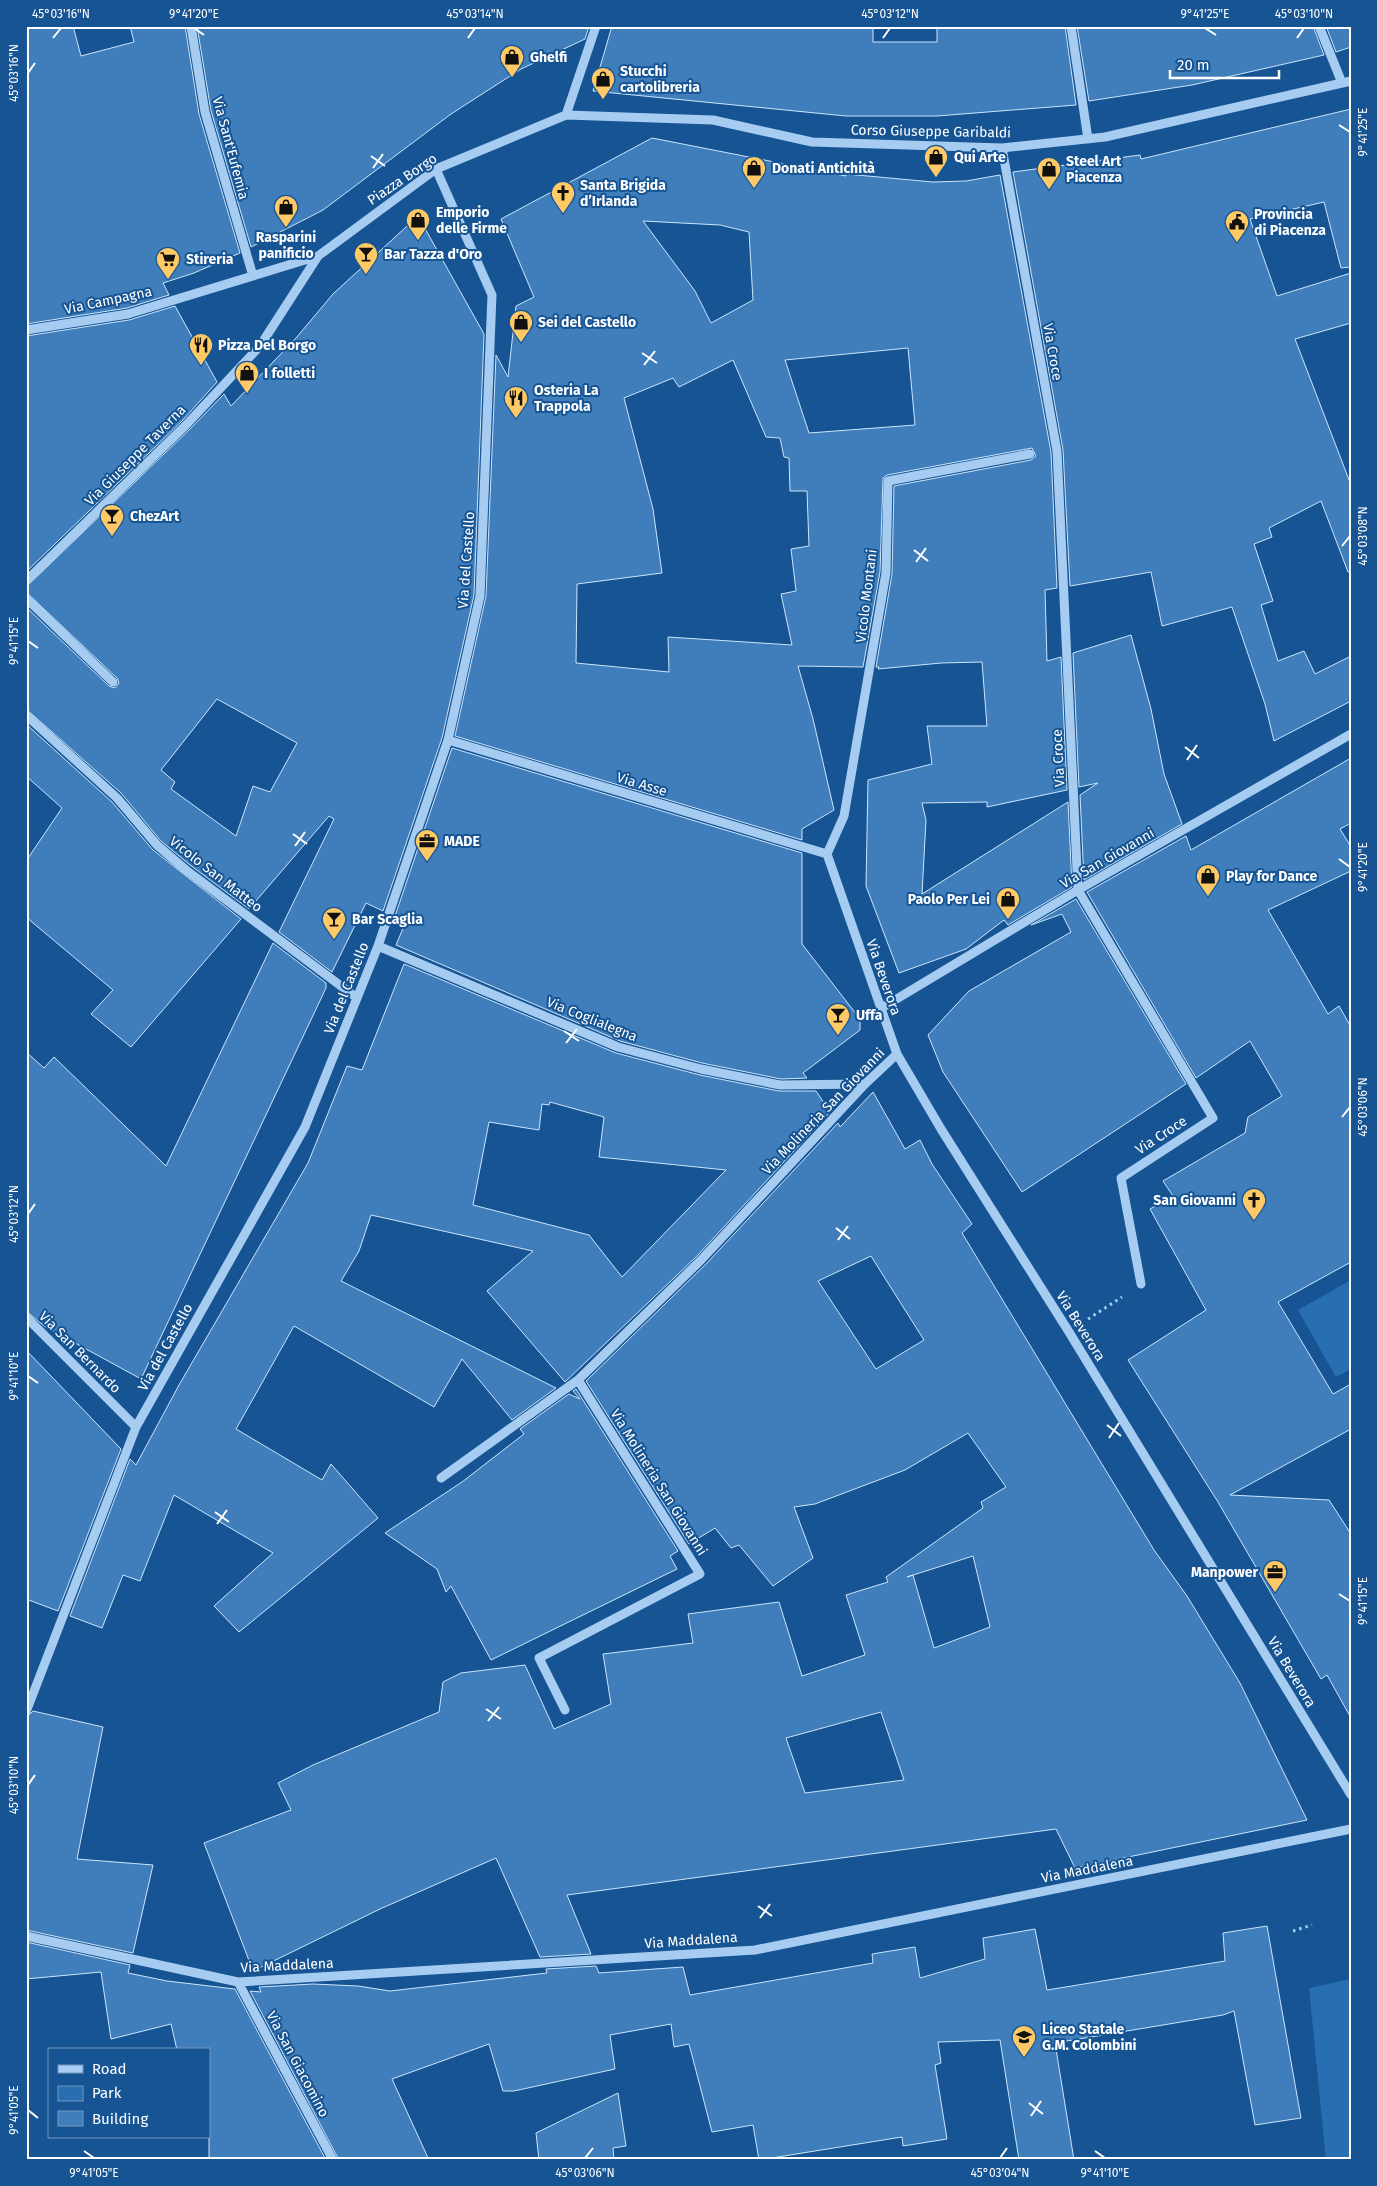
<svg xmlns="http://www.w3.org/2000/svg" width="1377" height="2186" font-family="'Fira Sans',sans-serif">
  <rect width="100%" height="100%" fill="#165493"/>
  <path fill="#286fb2" d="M 1351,1280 L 1351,1369 L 1336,1377 L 1298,1310 Z
    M 1351,1979 L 1351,2160 L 1326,2160 L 1309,1988 Z"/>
  <path fill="#3f7ebb" stroke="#cde5fc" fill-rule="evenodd" d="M 26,26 L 73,26 L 81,56 L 134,42 L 130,26 L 185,26 L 199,114 L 240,253 L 194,273 L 163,283 L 169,295 L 127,308 L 26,324 Z
    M 197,26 L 589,26 L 585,39 L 521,69 L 451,114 L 323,210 L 251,247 L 211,111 Z
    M 612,26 L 873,26 L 873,42 L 937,42 L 937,26 L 1065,26 L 1076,105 L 937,116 L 846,116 L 593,91 Z
    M 1077,26 L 1313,26 L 1324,55 L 1192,85 L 1089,101 Z
    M 1326,26 L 1351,26 L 1351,47 L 1336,52 Z
    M 1351,109 L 1351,267 L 1341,268 L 1324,202 L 1250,219 L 1277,296 L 1351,273 L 1351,323 L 1295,339 L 1351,485 L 1351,572 L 1348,572 L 1321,501 L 1269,528 L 1272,537 L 1254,544 L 1273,601 L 1261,605 L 1278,661 L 1304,651 L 1315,674 L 1351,656 L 1351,701 L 1274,741 L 1265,704 L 1232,607 L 1162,626 L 1151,572 L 1070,586 L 1063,450 L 1013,172 L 1140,155 L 1141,159 Z
    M 652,138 L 846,176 L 846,174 L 933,182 L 966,181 L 1000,175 L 1051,452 L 1057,588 L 1045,590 L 1047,661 L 1061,657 L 1067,790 L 987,807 L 987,802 L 922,803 L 926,820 L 922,894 L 1068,802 L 1072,887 L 1008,925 L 1004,920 L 966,949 L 899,973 L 866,886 L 868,780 L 932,764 L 927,726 L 987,726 L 982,662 L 941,663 L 878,669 L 879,667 L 876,667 L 892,574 L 894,486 L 1031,460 L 1036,456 L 1032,448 L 887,475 L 883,478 L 880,572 L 863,667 L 798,666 L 813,719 L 834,810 L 802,829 L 802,840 L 455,736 L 486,596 L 496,355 L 508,377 L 516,306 L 534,297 L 501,219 ZM 643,221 L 720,225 L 749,232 L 753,300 L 711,323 L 695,291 ZM 908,348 L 915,425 L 809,433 L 785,360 ZM 733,360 L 766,437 L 780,438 L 784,457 L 789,458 L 790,491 L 807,491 L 809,546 L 791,549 L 796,591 L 781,594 L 792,645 L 668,637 L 669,672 L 576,663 L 577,584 L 662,573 L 653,509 L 624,398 L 673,378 L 679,387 Z
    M 418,216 L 484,334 L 474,595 L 442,738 L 383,911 L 366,903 L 332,972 L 279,932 L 334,819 L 329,816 L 249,909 L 190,865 L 161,841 L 121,793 L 26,709 L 26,607 L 109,686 L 115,688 L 119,683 L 117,678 L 26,592 L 26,587 L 191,428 L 224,394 L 231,406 L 296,338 L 333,294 ZM 217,699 L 297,743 L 270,792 L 253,786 L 236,836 L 171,789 L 175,782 L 161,770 Z
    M 175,306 L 217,382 L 183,420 L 26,572 L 26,336 L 129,320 Z
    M 1131,635 L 1151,709 L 1164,774 L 1182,824 L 1084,880 L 1080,795 L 1098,783 L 1079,787 L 1073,653 Z
    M 26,724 L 112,802 L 153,850 L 241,919 L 131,1047 L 91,1014 L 113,990 L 26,917 L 26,861 L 62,808 L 26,776 Z
    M 452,748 L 802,853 L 802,944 L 860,1019 L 860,1030 L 803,1073 L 807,1078 L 781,1079 L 702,1063 L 620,1041 L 396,945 L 406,921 L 395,916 Z
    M 1351,758 L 1351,823 L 1340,829 L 1351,847 L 1351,871 L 1268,910 L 1328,1014 L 1339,1006 L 1351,1027 L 1351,1262 L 1278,1302 L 1333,1394 L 1351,1384 L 1351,1429 L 1230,1495 L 1329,1500 L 1351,1534 L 1351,1718 L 1327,1675 L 1321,1679 L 1218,1502 L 1128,1360 L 1206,1310 L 1150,1209 L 1173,1196 L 1163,1181 L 1245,1133 L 1248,1117 L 1282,1096 L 1250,1041 L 1196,1078 L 1087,892 L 1186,836 L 1191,850 Z
    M 1076,899 L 1186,1084 L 1022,1192 L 943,1072 L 928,1035 L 969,991 L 1071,932 L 1062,914 L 1031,925 Z
    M 273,943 L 326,983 L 326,988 L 141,1379 L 44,1326 L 26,1311 L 26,1052 L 44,1068 L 54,1057 L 166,1166 Z
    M 404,964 L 616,1053 L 700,1075 L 779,1091 L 816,1091 L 830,1112 L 697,1256 L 565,1382 L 487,1291 L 533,1251 L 371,1215 L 359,1251 L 341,1281 L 556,1388 L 512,1420 L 462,1359 L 434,1407 L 294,1326 L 236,1429 L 322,1480 L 331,1464 L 378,1518 L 239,1632 L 214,1606 L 273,1553 L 174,1495 L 140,1581 L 123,1575 L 102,1628 L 70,1616 L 130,1459 L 136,1465 L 179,1385 L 308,1163 L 347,1066 L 362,1070 ZM 550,1102 L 604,1117 L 599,1157 L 726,1170 L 622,1277 L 589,1235 L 473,1205 L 489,1122 L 539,1130 L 542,1104 L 549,1105 Z
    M 873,1092 L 905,1149 L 920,1140 L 932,1164 L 972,1224 L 962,1233 L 1154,1550 L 1187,1596 L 1240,1683 L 1307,1820 L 1075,1868 L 1056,1829 L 567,1895 L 591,1954 L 540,1957 L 496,1858 L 380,1909 L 253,1971 L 204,1843 L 291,1810 L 278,1783 L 313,1765 L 439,1712 L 443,1682 L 461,1673 L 525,1665 L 554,1729 L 611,1704 L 603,1654 L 693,1643 L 688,1614 L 779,1602 L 802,1676 L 865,1655 L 846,1595 L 888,1582 L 886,1577 L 983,1508 L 981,1502 L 1006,1487 L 968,1433 L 905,1470 L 815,1504 L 794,1507 L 813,1558 L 773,1586 L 739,1545 L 731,1548 L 715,1528 L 689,1544 L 586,1381 L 706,1264 L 838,1123 L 840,1127 ZM 871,1256 L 924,1340 L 876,1369 L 818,1281 ZM 973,1556 L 990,1627 L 934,1648 L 913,1575 L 907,1577 ZM 881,1712 L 904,1780 L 805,1793 L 786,1738 Z
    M 26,1350 L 121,1449 L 58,1611 L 26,1599 Z
    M 576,1389 L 678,1551 L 670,1556 L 677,1569 L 491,1660 L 451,1586 L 446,1592 L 437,1569 L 385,1533 L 462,1482 L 524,1434 L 520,1429 L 569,1394 L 580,1399 L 573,1391 Z
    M 33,1711 L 103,1727 L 77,1859 L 153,1865 L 133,1953 L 26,1930 L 26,1718 Z
    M 1267,1926 L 1301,2118 L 1255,2125 L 1234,2011 L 1223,2015 L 1055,2043 L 1074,2160 L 1019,2160 L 1000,2040 L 938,2042 L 941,2063 L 935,2065 L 947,2139 L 903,2146 L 902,2137 L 759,2160 L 753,2125 L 712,2132 L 689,2044 L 674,2047 L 671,2024 L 610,2035 L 615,2069 L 514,2091 L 503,2091 L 489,2044 L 392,2079 L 429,2160 L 339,2160 L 250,1991 L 261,1992 L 259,1987 L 313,1984 L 358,1986 L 390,1991 L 547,1973 L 546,1969 L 596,1966 L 599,1973 L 683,1967 L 690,1995 L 873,1963 L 872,1954 L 915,1947 L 920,1978 L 985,1959 L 983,1938 L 1035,1929 L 1047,1990 L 1225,1961 L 1223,1933 Z
    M 26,1942 L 130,1965 L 128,1973 L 167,1981 L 235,1989 L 326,2160 L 209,2160 L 209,2050 L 177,2050 L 171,2024 L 111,2039 L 101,1972 L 26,1979 Z
    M 618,2093 L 626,2146 L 613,2148 L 614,2160 L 539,2160 L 536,2133 Z"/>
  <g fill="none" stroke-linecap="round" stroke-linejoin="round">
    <path stroke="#a6ccf1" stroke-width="3" stroke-dasharray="2.5 4" stroke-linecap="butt" d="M 1088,1319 L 1122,1297
      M 1293,1931 L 1312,1925"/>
    <path stroke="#a6ccf1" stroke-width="9" d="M 191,26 L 205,112 L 253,276
      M 1071,26 L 1088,139
      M 1319,26 L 1342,83
      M 566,115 L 596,26
      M 1002,148 L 1057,451 L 1078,890 L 1213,1118 L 1121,1178 L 1141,1284
      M 26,330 L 128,314 L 318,256 L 436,169 L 566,115 L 713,120 L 812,142 L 1002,148 L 1105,137 L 1351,81
      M 26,581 L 187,424 L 260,346 L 318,256
      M 26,598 L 113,682
      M 26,715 L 117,798 L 157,845 L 186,870 L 357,998
      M 448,740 L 827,854
      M 827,854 L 897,1054 L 941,1129 L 1069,1332 L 1351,1795
      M 827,854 L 844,816 L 886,573 L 888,481 L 1030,454
      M 378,946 L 618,1047 L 701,1069 L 780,1085 L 865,1084
      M 880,1009 L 1078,890 L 1351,734
      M 26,1317 L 136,1427
      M 441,1478 L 578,1380 L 701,1260 L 865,1084 L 897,1054
      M 565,1710 L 539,1658 L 700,1574 L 578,1380
      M 26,1712 L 136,1427 L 305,1127 L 378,946 L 448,740 L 480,596 L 492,295 L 436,169
      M 26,1936 L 238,1982 L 755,1950 L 1351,1829
      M 238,1982 L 333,2160"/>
  </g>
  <path fill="none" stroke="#fff" stroke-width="2" d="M 194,28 L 204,35M 1205,28 L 1216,35M 53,38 L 61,28M 468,38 L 475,28M 883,38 L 890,28M 1297,38 L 1304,28M 28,73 L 35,63M 1339,125 L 1350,132M 371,156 L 385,166M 373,168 L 383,154M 642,353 L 657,363M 644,365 L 655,351M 1342,546 L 1350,536M 914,550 L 928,561M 916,562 L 926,548M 28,641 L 38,648M 1185,747 L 1199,758M 1187,760 L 1197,745M 293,834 L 307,844M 295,846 L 305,832M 1339,859 L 1350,867M 564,1031 L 579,1041M 566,1043 L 577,1029M 1342,1117 L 1350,1107M 28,1214 L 35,1204M 836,1228 L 850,1239M 838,1240 L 848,1226M 28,1376 L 38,1383M 1107,1425 L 1121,1436M 1109,1438 L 1119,1423M 215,1512 L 229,1522M 217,1524 L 227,1510M 1339,1594 L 1350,1601M 486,1709 L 501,1719M 488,1721 L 499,1707M 28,1785 L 35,1775M 758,1906 L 772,1916M 760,1918 L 770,1904M 1029,2103 L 1043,2114M 28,2110 L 38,2118M 1031,2116 L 1041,2101M 84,2151 L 94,2158M 1095,2151 L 1105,2158M 585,2158 L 593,2148M 1000,2158 L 1007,2148"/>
  <defs>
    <g id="shop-pin" transform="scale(1.25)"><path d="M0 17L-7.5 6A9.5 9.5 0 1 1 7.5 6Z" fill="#ffca66" stroke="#165493"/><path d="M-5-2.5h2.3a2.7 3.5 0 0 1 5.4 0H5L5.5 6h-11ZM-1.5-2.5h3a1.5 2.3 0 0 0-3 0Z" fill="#111"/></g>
    <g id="church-pin" transform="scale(1.25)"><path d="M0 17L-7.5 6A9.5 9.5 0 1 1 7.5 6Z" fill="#ffca66" stroke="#165493"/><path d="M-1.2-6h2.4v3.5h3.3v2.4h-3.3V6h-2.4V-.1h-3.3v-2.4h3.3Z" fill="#111"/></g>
    <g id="civic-pin" transform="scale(1.25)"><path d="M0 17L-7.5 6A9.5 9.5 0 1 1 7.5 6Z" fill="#ffca66" stroke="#165493"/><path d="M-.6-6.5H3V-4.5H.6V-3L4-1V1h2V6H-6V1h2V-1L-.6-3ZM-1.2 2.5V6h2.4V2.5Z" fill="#111"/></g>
    <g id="bar-pin" transform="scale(1.25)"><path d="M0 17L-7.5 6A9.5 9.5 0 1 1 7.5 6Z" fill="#ffca66" stroke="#165493"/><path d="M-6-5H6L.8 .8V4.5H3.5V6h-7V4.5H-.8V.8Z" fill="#111"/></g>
    <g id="supermarket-pin" transform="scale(1.25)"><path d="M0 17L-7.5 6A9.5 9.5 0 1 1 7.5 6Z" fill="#ffca66" stroke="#165493"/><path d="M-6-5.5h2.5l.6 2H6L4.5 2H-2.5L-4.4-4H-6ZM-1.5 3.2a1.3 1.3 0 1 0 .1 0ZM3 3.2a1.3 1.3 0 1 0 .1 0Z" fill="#111"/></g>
    <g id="restaurant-pin" transform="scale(1.25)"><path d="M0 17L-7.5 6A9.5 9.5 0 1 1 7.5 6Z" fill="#ffca66" stroke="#165493"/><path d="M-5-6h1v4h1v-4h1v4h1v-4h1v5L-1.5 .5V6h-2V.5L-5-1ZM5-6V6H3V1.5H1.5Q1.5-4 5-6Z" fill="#111"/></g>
    <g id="office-pin" transform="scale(1.25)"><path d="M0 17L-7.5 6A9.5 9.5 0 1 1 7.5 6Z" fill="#ffca66" stroke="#165493"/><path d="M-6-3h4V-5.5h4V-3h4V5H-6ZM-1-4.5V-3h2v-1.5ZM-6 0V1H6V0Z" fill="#111"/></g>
    <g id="school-pin" transform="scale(1.25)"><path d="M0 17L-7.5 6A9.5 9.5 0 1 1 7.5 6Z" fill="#ffca66" stroke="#165493"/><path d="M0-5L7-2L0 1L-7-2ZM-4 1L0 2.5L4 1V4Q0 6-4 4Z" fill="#111"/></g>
  </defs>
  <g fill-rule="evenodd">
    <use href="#shop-pin" x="512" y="57"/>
    <use href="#shop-pin" x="603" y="79"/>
    <use href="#shop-pin" x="936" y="157"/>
    <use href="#shop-pin" x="754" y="168"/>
    <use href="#shop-pin" x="1049" y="169"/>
    <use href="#church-pin" x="563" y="193"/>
    <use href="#shop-pin" x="286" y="207"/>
    <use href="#shop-pin" x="418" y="220"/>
    <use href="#civic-pin" x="1237" y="222"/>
    <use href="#bar-pin" x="366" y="254"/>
    <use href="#supermarket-pin" x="168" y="259"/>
    <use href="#shop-pin" x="521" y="322"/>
    <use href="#restaurant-pin" x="201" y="345"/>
    <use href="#shop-pin" x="247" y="373"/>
    <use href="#restaurant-pin" x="516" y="398"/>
    <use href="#bar-pin" x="112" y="516"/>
    <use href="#office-pin" x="427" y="841"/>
    <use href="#shop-pin" x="1208" y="876"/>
    <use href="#shop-pin" x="1008" y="899"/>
    <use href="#bar-pin" x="334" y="919"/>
    <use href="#bar-pin" x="838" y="1015"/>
    <use href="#church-pin" x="1254" y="1200"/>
    <use href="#office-pin" x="1275" y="1572"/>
    <use href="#school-pin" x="1024" y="2037"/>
  </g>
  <g text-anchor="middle" stroke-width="4" stroke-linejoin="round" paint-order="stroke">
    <g font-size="14" font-weight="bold" fill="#fff" stroke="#165493" text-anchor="start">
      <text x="530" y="62">Ghelfi</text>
      <text x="620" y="76">Stucchi<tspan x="620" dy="16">cartolibreria</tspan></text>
      <text x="954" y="162">Qui Arte</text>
      <text x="1066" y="166">Steel Art<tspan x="1066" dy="16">Piacenza</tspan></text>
      <text x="772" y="173">Donati Antichità</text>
      <text x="580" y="190">Santa Brigida<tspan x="580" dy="16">d’Irlanda</tspan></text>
      <text x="436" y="217">Emporio<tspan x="436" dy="16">delle Firme</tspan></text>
      <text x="1254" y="219">Provincia<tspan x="1254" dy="16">di Piacenza</tspan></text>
      <text x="286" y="242" text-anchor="middle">Rasparini<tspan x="286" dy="16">panificio</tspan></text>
      <text x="384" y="259">Bar Tazza d'Oro</text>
      <text x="186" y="264">Stireria</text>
      <text x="538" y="327">Sei del Castello</text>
      <text x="218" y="350">Pizza Del Borgo</text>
      <text x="264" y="378">I folletti</text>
      <text x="534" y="395">Osteria La<tspan x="534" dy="16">Trappola</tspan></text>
      <text x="130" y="521">ChezArt</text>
      <text x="444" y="846">MADE</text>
      <text x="1226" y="881">Play for Dance</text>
      <text x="990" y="904" text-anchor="end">Paolo Per Lei</text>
      <text x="352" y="924">Bar Scaglia</text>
      <text x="856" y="1020">Uffa</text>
      <text x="1236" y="1205" text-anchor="end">San Giovanni</text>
      <text x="1258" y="1577" text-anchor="end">Manpower</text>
      <text x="1042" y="2034">Liceo Statale<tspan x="1042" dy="16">G.M. Colombini</tspan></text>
    </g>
    <g font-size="14" fill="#fff" stroke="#165493">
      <text transform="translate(931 131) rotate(1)" y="5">Corso Giuseppe Garibaldi</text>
      <text transform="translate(231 148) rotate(75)" y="5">Via Sant'Eufemia</text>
      <text transform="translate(402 179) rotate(-34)" y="5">Piazza Borgo</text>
      <text transform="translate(108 300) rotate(-12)" y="5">Via Campagna</text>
      <text transform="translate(1053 352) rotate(80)" y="5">Via Croce</text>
      <text transform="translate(135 455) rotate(-45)" y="5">Via Giuseppe Taverna</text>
      <text transform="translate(466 560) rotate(-86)" y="5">Via del Castello</text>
      <text transform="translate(866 596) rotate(-83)" y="5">Vicolo Montani</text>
      <text transform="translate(1058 758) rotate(-93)" y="5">Via Croce</text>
      <text transform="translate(642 784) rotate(17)" y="5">Via Asse</text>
      <text transform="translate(1107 858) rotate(-30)" y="5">Via San Giovanni</text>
      <text transform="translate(216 874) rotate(38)" y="5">Vicolo San Matteo</text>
      <text transform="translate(884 977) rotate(71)" y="5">Via Beverora</text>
      <text transform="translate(346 988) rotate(-68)" y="5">Via del Castello</text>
      <text transform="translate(592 1019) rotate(22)" y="5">Via Coglialegna</text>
      <text transform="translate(823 1111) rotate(-46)" y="5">Via Molineria San Giovanni</text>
      <text transform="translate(1161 1135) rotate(-33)" y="5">Via Croce</text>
      <text transform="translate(1081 1326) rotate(58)" y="5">Via Beverora</text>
      <text transform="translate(165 1347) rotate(-61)" y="5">Via del Castello</text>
      <text transform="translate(80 1352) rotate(45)" y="5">Via San Bernardo</text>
      <text transform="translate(659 1482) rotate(58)" y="5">Via Molineria San Giovanni</text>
      <text transform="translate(1292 1672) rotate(59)" y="5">Via Beverora</text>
      <text transform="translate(1087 1869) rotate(-11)" y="5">Via Maddalena</text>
      <text transform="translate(691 1940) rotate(-4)" y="5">Via Maddalena</text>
      <text transform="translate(287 1965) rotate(-3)" y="5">Via Maddalena</text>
      <text transform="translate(298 2064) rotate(62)" y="5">Via San Giacomino</text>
    </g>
  </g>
  <rect width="1377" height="2186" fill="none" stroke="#165493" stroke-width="55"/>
  <rect x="48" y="2048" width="162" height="90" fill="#165493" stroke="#7398be"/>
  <rect x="58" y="2065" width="25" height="8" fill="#a6ccf1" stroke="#7398be"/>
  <text x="92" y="2074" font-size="15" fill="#ffffff">Road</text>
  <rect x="58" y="2086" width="25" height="15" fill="#286fb2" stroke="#7398be"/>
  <text x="92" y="2098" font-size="15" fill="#ffffff">Park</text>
  <rect x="58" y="2111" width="25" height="15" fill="#3f7ebb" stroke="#7398be"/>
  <text x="92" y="2124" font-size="15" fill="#ffffff">Building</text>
  <path d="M1170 70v8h109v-8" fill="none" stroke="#ffffff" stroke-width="2.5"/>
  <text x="1177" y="70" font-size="15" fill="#ffffff" stroke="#165493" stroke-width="4" paint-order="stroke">20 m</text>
  <rect x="28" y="28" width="1322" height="2130" fill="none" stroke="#fff" stroke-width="2"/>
  <g font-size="12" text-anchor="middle" fill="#fff">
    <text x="61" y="18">45°03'16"N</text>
    <text x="194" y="18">9°41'20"E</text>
    <text x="475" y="18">45°03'14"N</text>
    <text x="890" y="18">45°03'12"N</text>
    <text x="1205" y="18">9°41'25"E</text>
    <text x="1304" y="18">45°03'10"N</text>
    <text transform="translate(14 73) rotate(-90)" y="4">45°03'16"N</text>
    <text transform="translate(1363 132) rotate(-90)" y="4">9°41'25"E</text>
    <text transform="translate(1363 536) rotate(-90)" y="4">45°03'08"N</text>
    <text transform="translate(14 641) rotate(-90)" y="4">9°41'15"E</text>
    <text transform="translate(1363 867) rotate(-90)" y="4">9°41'20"E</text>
    <text transform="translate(1363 1107) rotate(-90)" y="4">45°03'06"N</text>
    <text transform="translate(14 1214) rotate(-90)" y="4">45°03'12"N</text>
    <text transform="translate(14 1376) rotate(-90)" y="4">9°41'10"E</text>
    <text transform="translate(1363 1601) rotate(-90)" y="4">9°41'15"E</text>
    <text transform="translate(14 1785) rotate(-90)" y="4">45°03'10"N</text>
    <text transform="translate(14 2110) rotate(-90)" y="4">9°41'05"E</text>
    <text x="94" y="2177">9°41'05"E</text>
    <text x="585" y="2177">45°03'06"N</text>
    <text x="1000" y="2177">45°03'04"N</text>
    <text x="1105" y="2177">9°41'10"E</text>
  </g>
</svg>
